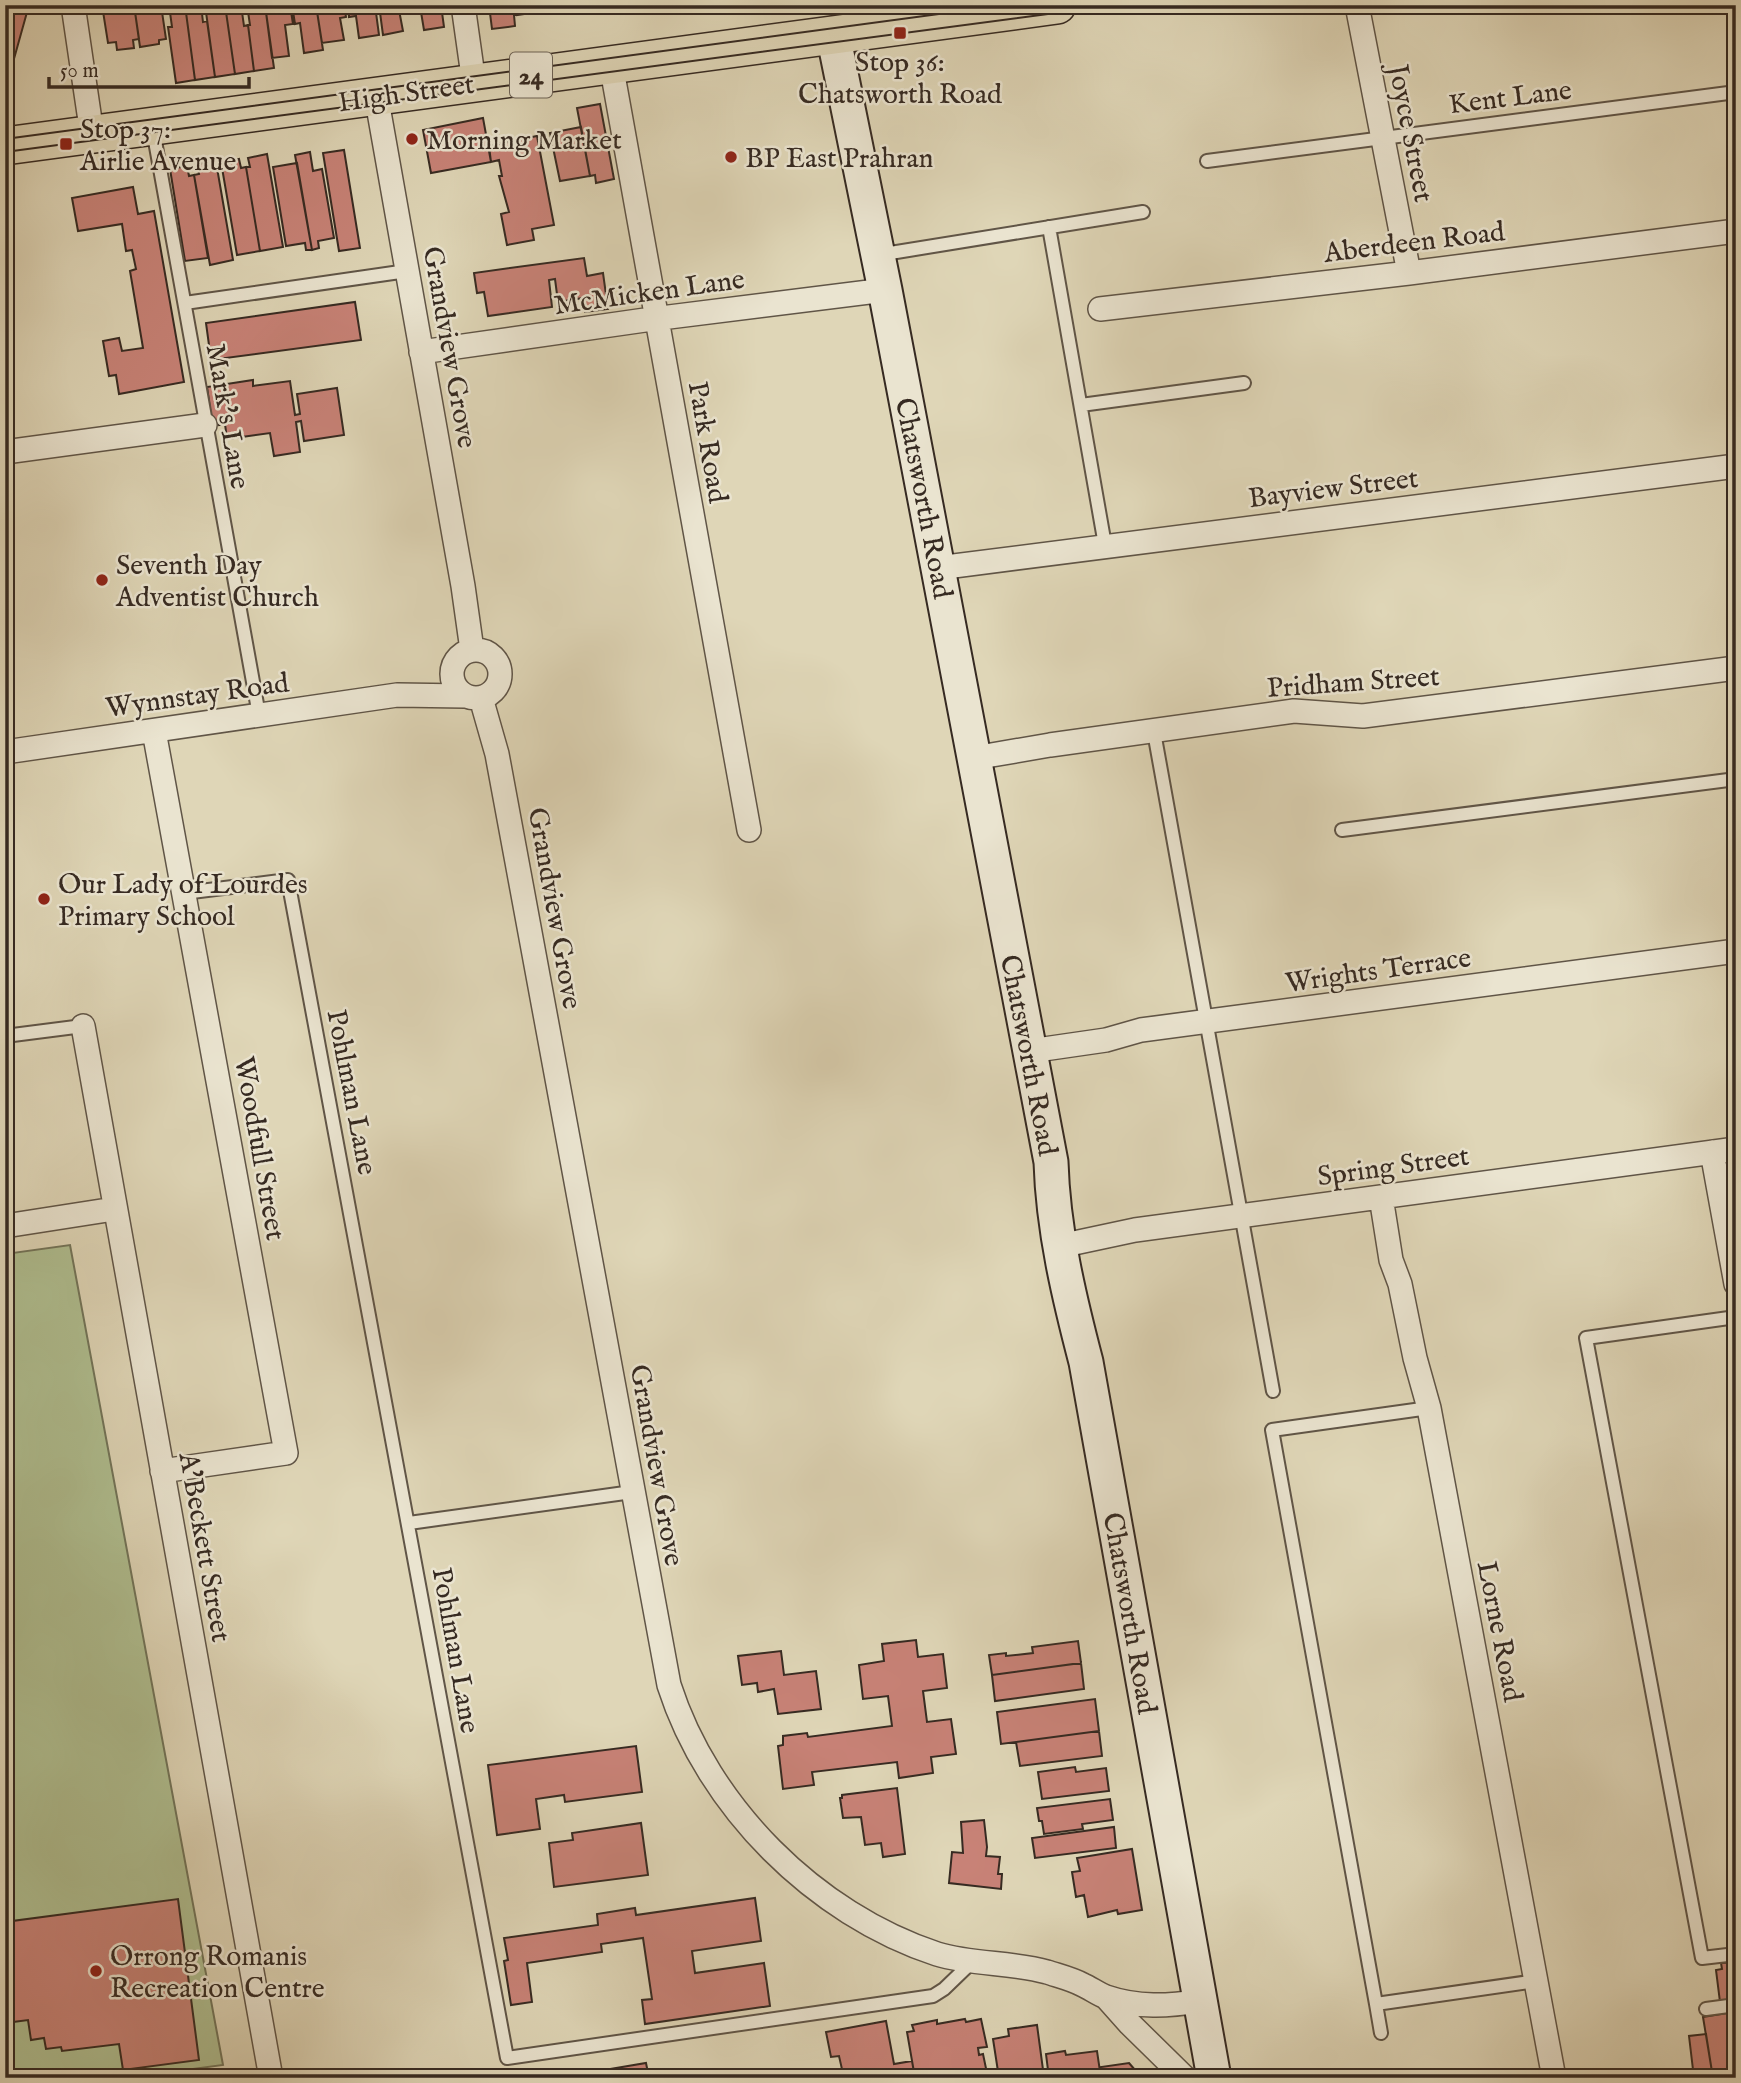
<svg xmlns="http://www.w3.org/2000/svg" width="1741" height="2083" font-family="'IM FELL English',serif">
  <rect width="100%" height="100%" fill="#dfd6b7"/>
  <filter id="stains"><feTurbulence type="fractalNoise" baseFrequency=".00286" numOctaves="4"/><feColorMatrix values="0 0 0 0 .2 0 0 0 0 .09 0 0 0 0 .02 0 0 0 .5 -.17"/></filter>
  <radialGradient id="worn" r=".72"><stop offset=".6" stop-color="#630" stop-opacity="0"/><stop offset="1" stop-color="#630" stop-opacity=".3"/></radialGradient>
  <path fill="#afbe90" stroke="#727459" stroke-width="2" d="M 70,1245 L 223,2065 L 125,2078 L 5,2078 L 5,1254 Z"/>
  <path fill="#c88277" stroke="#362a22" stroke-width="2" d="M 5,5 L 29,5 L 12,66 L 5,65 Z
    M 102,5 L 134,5 L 139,39 L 133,40 L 134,48 L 117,50 L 116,42 L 108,43 Z
    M 134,5 L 161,5 L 166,39 L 159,40 L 159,44 L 140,47 Z
    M 169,5 L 185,5 L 195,80 L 176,83 L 168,27 L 172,27 Z
    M 185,5 L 201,5 L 203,22 L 207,21 L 215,77 L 195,80 Z
    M 205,5 L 225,5 L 235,74 L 215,77 Z
    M 225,5 L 241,5 L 244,26 L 248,25 L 254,71 L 235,74 Z
    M 247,5 L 265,5 L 274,68 L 254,71 L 248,25 L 250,25 Z
    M 265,5 L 290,5 L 293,24 L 285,25 L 289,56 L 272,58 Z
    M 292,5 L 316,5 L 323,50 L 304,53 L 300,23 L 295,24 Z
    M 316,5 L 344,5 L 346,17 L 340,18 L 344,40 L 322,43 Z
    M 348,5 L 375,5 L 379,35 L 359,38 L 356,16 L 349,17 Z
    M 379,5 L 405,5 L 406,9 L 399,10 L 403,31 L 383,35 Z
    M 410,5 L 441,5 L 444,27 L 424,30 L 420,6 L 410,8 Z
    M 489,5 L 516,5 L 517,15 L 514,15 L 515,26 L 492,29 Z
    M 516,5 L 545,5 L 545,11 L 517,15 Z
    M 600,104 L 614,179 L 596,183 L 595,175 L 590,176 L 577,108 Z
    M 483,118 L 491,162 L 431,173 L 423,130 Z
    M 581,127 L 590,176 L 560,181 L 550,133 Z
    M 537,136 L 554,225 L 532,229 L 534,240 L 507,245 L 501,214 L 509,212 L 499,176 L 502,176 L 499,160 L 491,162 L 489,146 Z
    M 344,150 L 360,248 L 339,251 L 323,153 Z
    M 310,152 L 313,171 L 322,169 L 334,238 L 318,241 L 319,248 L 312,250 L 295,155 Z
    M 267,154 L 283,247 L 260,251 L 246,167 L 250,167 L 248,158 Z
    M 239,159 L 241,168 L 246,167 L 260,251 L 237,255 L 221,162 Z
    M 216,162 L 233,260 L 210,265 L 194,175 L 199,174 L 197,164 Z
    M 297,163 L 312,250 L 306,250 L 305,243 L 286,246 L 273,167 Z
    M 187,166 L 189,176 L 194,175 L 208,258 L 185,261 L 170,169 Z
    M 133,187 L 138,214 L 154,211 L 184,382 L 119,394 L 116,375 L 109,376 L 103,341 L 119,338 L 122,351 L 143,348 L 130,271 L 136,269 L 132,250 L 126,251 L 122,224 L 78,231 L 72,198 Z
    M 584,258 L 587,276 L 603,273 L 608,309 L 585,312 L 583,298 L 558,302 L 555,279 L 549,280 L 552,307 L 488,316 L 484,292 L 477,293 L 474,273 Z
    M 355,302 L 361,340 L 211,360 L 206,323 Z
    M 253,380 L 253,386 L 290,381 L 295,415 L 300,414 L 297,394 L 337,388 L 344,435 L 304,441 L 301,421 L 296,422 L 300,452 L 274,456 L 270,433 L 227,439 L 225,424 L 219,425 L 218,422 L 212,423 L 207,387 Z
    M 916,1640 L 918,1657 L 943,1654 L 947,1688 L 923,1691 L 927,1722 L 951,1719 L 956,1754 L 931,1757 L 933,1773 L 899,1778 L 897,1762 L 812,1772 L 814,1785 L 783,1789 L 778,1746 L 783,1745 L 783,1736 L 807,1733 L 808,1737 L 892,1726 L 888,1696 L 863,1699 L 859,1665 L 884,1661 L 882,1644 Z
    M 1078,1641 L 1081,1663 L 992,1675 L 989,1655 L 1006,1653 L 1006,1656 L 1033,1653 L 1032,1647 Z
    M 781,1651 L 784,1675 L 816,1671 L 821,1709 L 778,1714 L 774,1689 L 758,1692 L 757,1683 L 742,1685 L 738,1656 Z
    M 1081,1663 L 1084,1689 L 995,1701 L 992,1675 Z
    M 1095,1699 L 1099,1731 L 1001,1744 L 997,1712 Z
    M 1099,1731 L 1102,1756 L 1020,1766 L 1016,1742 Z
    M 636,1746 L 642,1792 L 565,1802 L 564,1795 L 536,1799 L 540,1829 L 497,1835 L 488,1765 Z
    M 1075,1767 L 1076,1772 L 1106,1768 L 1109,1791 L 1042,1799 L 1038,1772 Z
    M 897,1788 L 905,1854 L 883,1857 L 881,1843 L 865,1845 L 861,1817 L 843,1818 L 840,1798 L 842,1798 L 842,1795 Z
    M 1110,1799 L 1113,1820 L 1082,1824 L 1083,1829 L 1044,1834 L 1042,1821 L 1039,1821 L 1037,1808 Z
    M 984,1820 L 987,1847 L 986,1856 L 1000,1857 L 998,1874 L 1002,1874 L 1001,1889 L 949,1883 L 952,1852 L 963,1853 L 961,1822 Z
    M 641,1823 L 648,1875 L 554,1887 L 549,1843 L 573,1840 L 572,1833 Z
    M 1114,1827 L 1116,1848 L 1035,1858 L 1032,1838 Z
    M 1132,1849 L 1142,1910 L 1118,1914 L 1117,1910 L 1088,1917 L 1084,1895 L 1076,1897 L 1072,1872 L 1080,1871 L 1077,1858 Z
    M 755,1898 L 761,1941 L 692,1951 L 695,1973 L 764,1963 L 770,2006 L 645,2024 L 642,2000 L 652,1999 L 643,1938 L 601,1944 L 602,1952 L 527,1963 L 532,2002 L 511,2005 L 504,1961 L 508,1960 L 504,1938 L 598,1925 L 597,1914 L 635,1908 L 636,1915 Z
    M 178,1899 L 199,2060 L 123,2070 L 119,2044 L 62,2051 L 61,2047 L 46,2049 L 44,2038 L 31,2040 L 28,2020 L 5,2023 L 5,1922 Z
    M 1736,1962 L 1736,2000 L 1720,2002 L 1716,1970 L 1722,1969 L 1721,1963 Z
    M 1736,2012 L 1736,2072 L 1727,2013 Z
    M 1727,2013 L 1736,2078 L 1713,2078 L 1703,2017 Z
    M 965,2019 L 966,2022 L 981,2019 L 987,2047 L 978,2048 L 979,2055 L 983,2054 L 988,2078 L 915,2078 L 907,2032 L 914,2031 L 912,2025 L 937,2020 L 937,2024 Z
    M 886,2021 L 894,2064 L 912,2061 L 915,2078 L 844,2078 L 839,2056 L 831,2057 L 826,2032 Z
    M 1037,2025 L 1044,2077 L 999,2078 L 993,2039 L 1009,2036 L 1008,2029 Z
    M 1706,2034 L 1713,2078 L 1694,2078 L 1689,2036 Z
    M 1065,2051 L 1066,2055 L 1097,2051 L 1101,2078 L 1049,2078 L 1046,2054 Z
    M 646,2063 L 649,2078 L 606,2078 L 604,2070 Z
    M 1129,2063 L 1142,2078 L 1103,2078 L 1101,2067 Z
    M 713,2070 L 715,2078 L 675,2078 Z"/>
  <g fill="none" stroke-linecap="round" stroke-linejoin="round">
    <g stroke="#605547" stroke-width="16">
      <path id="lane" d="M 153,130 L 259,715
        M 1207,161 L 1736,92
        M 1049,227 L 1105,545
        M 878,255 L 1143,212
        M 185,303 L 407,271
        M 1081,405 L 1244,383
        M 1154,732 L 1273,1391
        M 1342,830 L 1736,779
        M 184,893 L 288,880 L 507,2058 L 933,1996 L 944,1989 L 972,1962
        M 5,1036 L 83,1026
        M 1736,1317 L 1586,1338 L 1702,1958 L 1736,1954
        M 1429,1408 L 1272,1430 L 1376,2004 L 1536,1981
        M 409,1523 L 632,1492
        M 1376,2004 L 1381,2033
        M 1706,2009 L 1736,2005"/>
    </g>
    <g stroke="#605547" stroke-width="26">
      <path id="street" d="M 73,5 L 92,134
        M 463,5 L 474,83
        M 1357,5 L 1409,273
        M 611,64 L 749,830
        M 376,95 L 463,586 L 472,650
        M 1100,309 L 1409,273 L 1736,231
        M 421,352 L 645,320 L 885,290
        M 5,452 L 205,425
        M 938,568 L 1736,466
        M452 674a24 24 0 1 1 48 0a24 24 0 1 1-48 0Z
        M 481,698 L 497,754 L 517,862 L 669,1685 C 708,1807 815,1914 937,1954 C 973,1965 1012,1962 1047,1972 C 1059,1976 1072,1979 1083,1985 C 1090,1988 1098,1994 1106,1997 C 1138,2008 1168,2006 1201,2001
        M 154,731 L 286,1453 L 162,1471
        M 5,752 L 397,695 L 465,696
        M 974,758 L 1050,745 L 1294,711 L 1363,716 L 1736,668
        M 83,1026 L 271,2078
        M 1030,1051 L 1106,1040 L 1141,1030 L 1736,951
        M 1712,1152 L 1736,1284
        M 1381,1197 L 1391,1260 L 1400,1284 L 1415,1358 L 1429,1408 L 1554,2078
        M 5,1226 L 114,1209
        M 1060,1246 L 1135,1230 L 1736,1149
        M 1106,1997 L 1130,2024 L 1185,2078"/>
    </g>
    <g stroke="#362a22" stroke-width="37">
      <path id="secondary" d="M 833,34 L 885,290 L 1051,1162 C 1053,1230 1069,1297 1086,1362 L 1214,2078"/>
    </g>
    <g stroke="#362a22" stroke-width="40">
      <path id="primary" d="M 5,146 L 1057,5"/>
    </g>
    <use href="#lane" stroke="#eae4d0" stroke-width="12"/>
    <use href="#street" stroke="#eae4d0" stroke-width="23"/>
    <use href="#secondary" stroke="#eae4d0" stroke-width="33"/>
    <use href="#primary" stroke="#dfd6b7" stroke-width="37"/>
    <path stroke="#362a22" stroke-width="2" d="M 5,139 L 1006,5
      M 5,152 L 1116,5"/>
  </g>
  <g fill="#8f2418" stroke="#eae4d0" stroke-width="2.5">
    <rect x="893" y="26" width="14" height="14" rx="3.5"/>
    <circle cx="412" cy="139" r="7"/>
    <rect x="59" y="137" width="14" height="14" rx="3.5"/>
    <circle cx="731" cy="157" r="7"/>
    <circle cx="102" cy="580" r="7"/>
    <circle cx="44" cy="899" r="7"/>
    <circle cx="96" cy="1971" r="7"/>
  </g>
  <g text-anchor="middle" stroke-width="5" stroke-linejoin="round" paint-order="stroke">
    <rect fill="#eae4d0" stroke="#6c6256" stroke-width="2" x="510" y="52.5" width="42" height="45" rx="5"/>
    <g font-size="26" font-weight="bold" fill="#362a22">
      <text x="531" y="84">24</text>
    </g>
    <g font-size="28" fill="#362a22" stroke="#eae4d0" text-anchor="start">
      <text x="900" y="71" text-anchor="middle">Stop 36:<tspan x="900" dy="32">Chatsworth Road</tspan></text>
      <text x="80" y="138">Stop 37:<tspan x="80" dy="32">Airlie Avenue</tspan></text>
      <text x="426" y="149">Morning Market</text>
      <text x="745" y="167">BP East Prahran</text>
      <text x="116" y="574">Seventh Day<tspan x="116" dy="32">Adventist Church</tspan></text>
      <text x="58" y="893">Our Lady of Lourdes<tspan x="58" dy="32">Primary School</tspan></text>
      <text x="110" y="1965">Orrong Romanis<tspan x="110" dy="32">Recreation Centre</tspan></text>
    </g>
    <g font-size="28" fill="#362a22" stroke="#eae4d0">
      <text transform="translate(406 92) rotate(-8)" y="10">High Street</text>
      <text transform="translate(1510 96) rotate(-7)" y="10">Kent Lane</text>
      <text transform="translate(1412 133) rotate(79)" y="10">Joyce Street</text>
      <text transform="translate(1414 241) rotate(-7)" y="10">Aberdeen Road</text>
      <text transform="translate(649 291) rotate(-8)" y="10">McMicken Lane</text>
      <text transform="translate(451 347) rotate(80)" y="10">Grandview Grove</text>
      <text transform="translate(229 416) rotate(80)" y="10">Mark's Lane</text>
      <text transform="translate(709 442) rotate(80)" y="10">Park Road</text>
      <text transform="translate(1333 487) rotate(-7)" y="10">Bayview Street</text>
      <text transform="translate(925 498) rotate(79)" y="10">Chatsworth Road</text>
      <text transform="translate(1353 681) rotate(-4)" y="10">Pridham Street</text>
      <text transform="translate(197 694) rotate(-8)" y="10">Wynnstay Road</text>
      <text transform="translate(556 908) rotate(80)" y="10">Grandview Grove</text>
      <text transform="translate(1378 969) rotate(-8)" y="10">Wrights Terrace</text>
      <text transform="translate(1030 1055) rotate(79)" y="10">Chatsworth Road</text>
      <text transform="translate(353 1092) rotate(79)" y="10">Pohlman Lane</text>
      <text transform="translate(261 1148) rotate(80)" y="10">Woodfull Street</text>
      <text transform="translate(1393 1165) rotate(-8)" y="10">Spring Street</text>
      <text transform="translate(658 1465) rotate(80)" y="10">Grandview Grove</text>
      <text transform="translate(206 1547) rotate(80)" y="10">A'Beckett Street</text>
      <text transform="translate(1131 1613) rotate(80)" y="10">Chatsworth Road</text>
      <text transform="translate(1501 1631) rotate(79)" y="10">Lorne Road</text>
      <text transform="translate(457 1650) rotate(80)" y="10">Pohlman Lane</text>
    </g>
  </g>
  <rect width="1741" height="2083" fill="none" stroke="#dfd6b7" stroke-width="28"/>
  <rect x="7" y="7" width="1727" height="2069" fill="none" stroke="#362a22" stroke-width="3.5"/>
  <rect x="14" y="14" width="1713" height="2055" fill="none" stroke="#362a22" stroke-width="2"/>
  <path d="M49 77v10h200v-10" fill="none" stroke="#362a22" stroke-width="3.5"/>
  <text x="60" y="77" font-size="21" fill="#362a22" stroke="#eae4d0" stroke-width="5" paint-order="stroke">50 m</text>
  <rect width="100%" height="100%" filter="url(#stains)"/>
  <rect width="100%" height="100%" fill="url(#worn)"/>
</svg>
